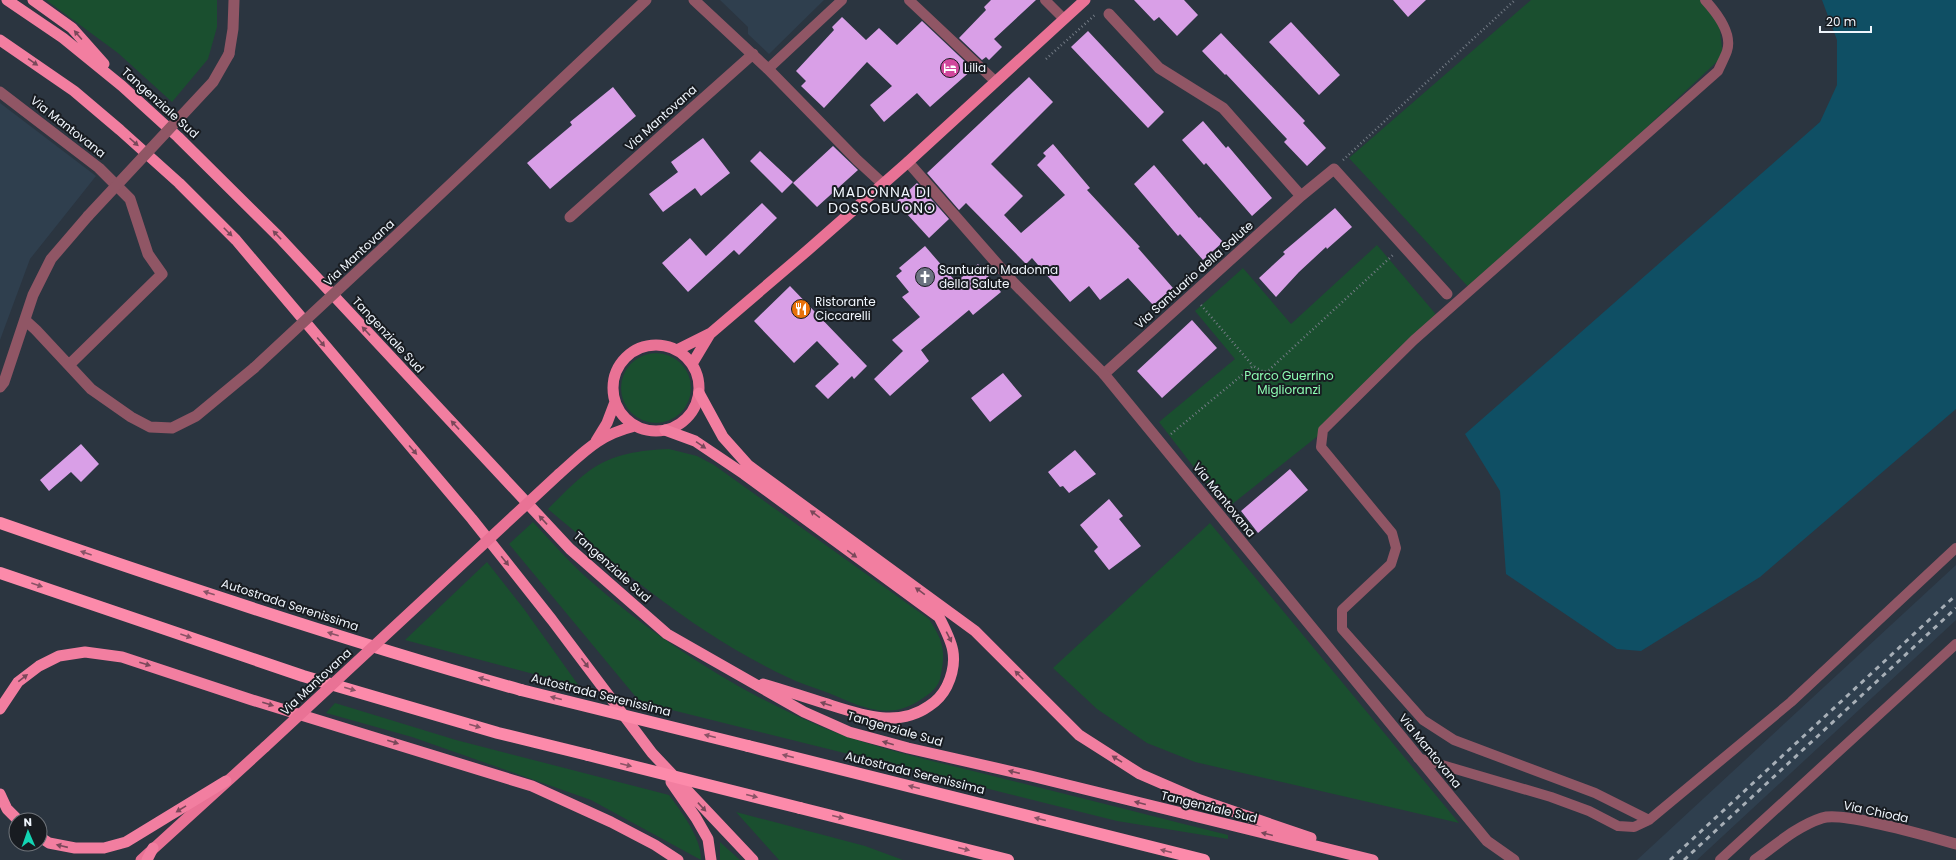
<svg xmlns="http://www.w3.org/2000/svg" width="1956" height="860" font-family="Poppins,sans-serif">
  <rect width="100%" height="100%" fill="#2b3540"/>
  <path fill="#2f3f4e" d="M 720,0 L 824,0 L 769,54 L 748,34 L 748,27 Z
    M 0,103 L 96,176 L 30,259 L 0,340 Z
    M 1956,565 L 1956,620 L 1697,860 L 1637,860 Z"/>
  <path fill="#1a4f2f" d="M 46,0 L 217,0 L 217,27 L 208,59 L 172,102 L 118,53 Z
    M 1531,0 L 1704,0 L 1718,15 L 1723,56 L 1472,291 L 1349,158 Z
    M 1377,245 L 1439,318 L 1324,431 L 1226,509 L 1159,422 L 1235,359 L 1195,311 L 1243,268 L 1291,324 Z
    M621 388a35 35 0 1 1 70 0a35 35 0 1 1-70 0Z
    M 669,449 L 697,456 L 714,465 L 929,619 C 944,642 946,652 940,679 C 937,690 926,696 917,702 C 885,721 858,705 826,692 C 813,687 799,683 787,677 C 698,635 622,571 548,509 C 561,496 574,482 589,471 C 612,454 641,450 669,449 Z
    M 533,522 C 551,541 568,561 587,578 C 657,640 738,692 824,728 C 877,749 934,761 989,775 C 1069,795 1148,815 1228,835 L 1228,839 L 1117,821 L 640,702 L 509,544 Z
    M 1210,523 L 1459,823 L 1195,762 L 1147,743 L 1097,709 L 1053,668 Z
    M 487,562 L 524,609 L 579,686 L 405,640 Z
    M 335,703 L 456,740 L 669,795 C 681,811 702,839 701,860 L 591,800 L 412,737 L 326,713 Z
    M 736,812 L 865,846 L 903,860 L 779,860 Z
    M 720,842 L 740,860 L 720,860 Z"/>
  <path fill="#0f4f64" d="M 1822,0 L 1956,0 L 1956,409 L 1760,577 L 1641,651 L 1617,649 L 1506,574 L 1500,491 L 1465,434 L 1820,122 L 1837,85 L 1837,40 Z"/>
  <path fill="#d99fe7" d="M 991,0 L 1036,0 L 994,39 L 1002,47 L 989,60 L 986,57 L 982,60 L 959,38 L 986,10 L 984,7 Z
    M 1134,0 L 1184,0 L 1198,15 L 1177,36 L 1159,17 L 1154,21 Z
    M 1393,0 L 1426,0 L 1408,17 Z
    M 842,17 L 866,40 L 879,28 L 897,45 L 922,21 L 973,69 L 930,107 L 917,93 L 884,122 L 870,105 L 892,86 L 867,62 L 824,108 L 801,86 L 806,81 L 796,71 L 834,30 L 832,27 Z
    M 1291,22 L 1340,75 L 1319,95 L 1269,42 Z
    M 1088,31 L 1164,112 L 1148,128 L 1071,47 Z
    M 1221,33 L 1305,121 L 1303,123 L 1326,148 L 1307,166 L 1284,142 L 1287,139 L 1226,74 L 1225,75 L 1202,51 Z
    M 1029,77 L 1053,102 L 991,164 L 1023,196 L 1004,215 L 1021,233 L 1065,195 L 1037,165 L 1046,156 L 1043,153 L 1053,144 L 1090,188 L 1087,190 L 1140,247 L 1138,248 L 1173,288 L 1153,305 L 1128,278 L 1100,300 L 1089,286 L 1070,302 L 1032,258 L 1026,264 L 966,203 L 959,210 L 927,173 Z
    M 613,87 L 636,116 L 550,189 L 527,163 L 572,125 L 570,122 Z
    M 1203,121 L 1226,148 L 1228,146 L 1272,198 L 1252,216 L 1206,163 L 1204,165 L 1182,140 Z
    M 703,138 L 730,173 L 701,196 L 695,188 L 663,212 L 649,194 L 678,172 L 671,162 Z
    M 833,146 L 858,170 L 817,207 L 793,183 Z
    M 760,151 L 793,182 L 782,193 L 750,161 Z
    M 1154,165 L 1199,218 L 1200,217 L 1223,242 L 1203,260 L 1180,234 L 1178,236 L 1134,184 Z
    M 917,183 L 949,219 L 929,238 L 896,202 Z
    M 762,203 L 777,218 L 739,255 L 734,250 L 688,292 L 662,263 L 690,238 L 706,256 Z
    M 1335,208 L 1352,227 L 1327,249 L 1326,247 L 1299,272 L 1276,297 L 1259,278 L 1285,254 L 1283,252 Z
    M 925,246 L 956,282 L 978,264 L 1001,292 L 973,315 L 969,310 L 921,350 L 929,361 L 890,396 L 874,379 L 903,351 L 892,340 L 920,317 L 902,297 L 909,292 L 896,276 L 902,271 L 899,268 Z
    M 790,286 L 867,366 L 854,379 L 852,376 L 828,399 L 815,386 L 839,364 L 817,341 L 794,363 L 754,321 Z
    M 1192,320 L 1217,348 L 1162,398 L 1137,371 Z
    M 1003,373 L 1022,396 L 990,422 L 971,398 Z
    M 81,444 L 99,464 L 81,482 L 71,472 L 49,491 L 40,480 Z
    M 1075,450 L 1096,474 L 1069,493 L 1063,486 L 1060,487 L 1048,472 Z
    M 1290,469 L 1308,490 L 1258,533 L 1241,511 Z
    M 1109,499 L 1123,516 L 1119,519 L 1141,546 L 1109,570 L 1094,551 L 1098,547 L 1080,525 Z"/>
  <g fill="none" stroke-linecap="round" stroke-linejoin="round">
    <path stroke="#747c86" stroke-width="2.5" stroke-dasharray="1 3" stroke-linecap="butt" d="M 1046,59 L 1096,14
      M 1343,160 L 1515,0
      M 1201,305 L 1253,366
      M 1171,434 L 1253,366 L 1264,372 L 1269,370 L 1394,254"/>
    <path stroke="#905665" stroke-width="10" d="M 909,0 L 995,81
      M 1045,0 L 1064,19
      M 1705,0 C 1716,12 1733,33 1727,51 C 1725,57 1721,64 1718,71 L 1414,340 L 1323,430 L 1321,447 L 1392,533 L 1396,548 L 1391,564 L 1342,610 L 1342,629 L 1423,720 L 1454,740 L 1595,793 L 1649,820 L 1791,702 L 1956,548
      M 768,69 L 842,0
      M 1418,758 L 1551,797 L 1589,811 L 1618,826 L 1634,827 L 1649,820
      M 1720,860 L 1956,644"/>
    <path stroke="#905665" stroke-width="11" d="M 694,0 L 768,69 L 857,160 L 882,183
      M 1109,14 L 1159,68 L 1223,108 L 1301,196
      M 229,54 L 233,29 L 234,0
      M 0,92 L 99,168 L 130,199 L 148,254 L 162,274 L 69,365
      M 570,217 L 753,54
      M 383,248 L 646,0
      M 25,320 L 36,330 L 91,389 L 131,417 L 150,427 L 172,428 L 196,416 L 254,368
      M 1104,374 L 1301,196 L 1334,169 L 1447,294
      M 0,387 L 4,382 L 33,295 L 51,259 L 88,216"/>
    <path stroke="#905665" stroke-width="11" d="M 908,162 L 1013,282 L 1104,374 L 1487,841 L 1514,860
      M 1755,860 C 1776,845 1797,826 1822,818 C 1844,811 1930,837 1956,844"/>
    <path stroke="#e97295" stroke-width="11" d="M613 388a43 43 0 1 1 86 0a43 43 0 1 1-86 0Z
      M 677,350 L 711,333 L 808,250 L 908,162 L 1085,0
      M 692,364 L 710,334
      M 596,441 L 607,423 L 615,402
      M 559,474 C 586,450 599,435 635,426
      M 141,860 L 265,747"/>
    <path stroke="#f27ea0" stroke-width="11" d="M 7,0 L 63,38 L 122,86 L 178,137 L 279,237 L 570,549 L 667,634 L 804,712 L 849,732 L 908,748 L 1031,776 L 1373,860
      M 33,0 L 72,28 L 104,64
      M 0,40 L 74,91 L 120,130 L 179,183 L 236,240 L 472,519 L 552,620 L 652,753 L 753,860
      M 699,393 L 723,437 L 748,465 L 975,631 L 1079,735 L 1140,774 L 1200,800 L 1311,838
      M 665,430 L 695,441 L 744,474 L 939,617 C 952,642 960,658 947,686 C 943,694 937,701 929,706 C 897,729 859,714 824,703 C 804,697 784,690 763,684
      M 0,709 L 18,682 L 39,666 L 59,656 L 85,652 L 122,657 L 252,700 L 532,786 L 611,822 L 655,845 L 678,860
      M 671,782 L 696,818 L 708,839 L 711,860
      M 0,794 L 7,809 L 18,820
      M 40,837 L 49,843 L 75,848 L 104,848 L 126,842 L 226,781
      M 147,860 L 153,848"/>
    <path stroke="#fc8aaa" stroke-width="12" d="M 0,523 C 172,583 346,641 521,690
      M 0,573 L 303,676 L 498,733 L 588,755
      M 748,746 L 1204,860
      M 800,808 L 1008,860"/>
    <path stroke="#a7afb7" stroke-width="3" stroke-dasharray="5 5" stroke-linecap="butt" d="M 1670,860 L 1956,595
      M 1684,860 L 1956,608"/>
    <path stroke="#905665" stroke-width="11" d="M 88,216 L 213,82 L 229,54
      M 254,368 L 383,248"/>
    <path stroke="#e97295" stroke-width="11" d="M 265,747 L 559,474"/>
    <path stroke="#fc8aaa" stroke-width="12" d="M 521,690 L 748,746
      M 588,755 L 800,808"/>
  </g>
  <defs><path id="oneway-solid" d="M-6-.8H1V-3.2L6.5 0L1 3.2V.8H-6Z"/></defs>
  <g fill="#7a485a">
    <use href="#oneway-solid" transform="translate(78 35) rotate(-131)"/>
    <use href="#oneway-solid" transform="translate(33 62) rotate(35)"/>
    <use href="#oneway-solid" transform="translate(134 142) rotate(42)"/>
    <use href="#oneway-solid" transform="translate(228 232) rotate(45)"/>
    <use href="#oneway-solid" transform="translate(277 235) rotate(-134)"/>
    <use href="#oneway-solid" transform="translate(366 331) rotate(-133)"/>
    <use href="#oneway-solid" transform="translate(321 342) rotate(50)"/>
    <use href="#oneway-solid" transform="translate(455 425) rotate(-133)"/>
    <use href="#oneway-solid" transform="translate(701 445) rotate(34)"/>
    <use href="#oneway-solid" transform="translate(413 450) rotate(49)"/>
    <use href="#oneway-solid" transform="translate(815 514) rotate(-144)"/>
    <use href="#oneway-solid" transform="translate(543 520) rotate(-133)"/>
    <use href="#oneway-solid" transform="translate(852 554) rotate(36)"/>
    <use href="#oneway-solid" transform="translate(505 561) rotate(51)"/>
    <use href="#oneway-solid" transform="translate(920 591) rotate(-144)"/>
    <use href="#oneway-solid" transform="translate(949 637) rotate(63)"/>
    <use href="#oneway-solid" transform="translate(585 663) rotate(53)"/>
    <use href="#oneway-solid" transform="translate(145 664) rotate(18)"/>
    <use href="#oneway-solid" transform="translate(1019 675) rotate(-135)"/>
    <use href="#oneway-solid" transform="translate(23 678) rotate(-38)"/>
    <use href="#oneway-solid" transform="translate(268 704) rotate(17)"/>
    <use href="#oneway-solid" transform="translate(826 704) rotate(-162)"/>
    <use href="#oneway-solid" transform="translate(393 742) rotate(17)"/>
    <use href="#oneway-solid" transform="translate(888 743) rotate(-164)"/>
    <use href="#oneway-solid" transform="translate(1117 759) rotate(-148)"/>
    <use href="#oneway-solid" transform="translate(1014 772) rotate(-167)"/>
    <use href="#oneway-solid" transform="translate(1140 803) rotate(-166)"/>
    <use href="#oneway-solid" transform="translate(702 807) rotate(47)"/>
    <use href="#oneway-solid" transform="translate(181 809) rotate(148)"/>
    <use href="#oneway-solid" transform="translate(1267 834) rotate(-166)"/>
    <use href="#oneway-solid" transform="translate(62 846) rotate(-167)"/>
  </g>
  <g fill="#8a5366">
    <use href="#oneway-solid" transform="translate(86 553) rotate(-161)"/>
    <use href="#oneway-solid" transform="translate(37 585) rotate(19)"/>
    <use href="#oneway-solid" transform="translate(209 593) rotate(-162)"/>
    <use href="#oneway-solid" transform="translate(333 634) rotate(-162)"/>
    <use href="#oneway-solid" transform="translate(186 636) rotate(19)"/>
    <use href="#oneway-solid" transform="translate(484 679) rotate(-164)"/>
    <use href="#oneway-solid" transform="translate(350 689) rotate(16)"/>
    <use href="#oneway-solid" transform="translate(556 698) rotate(-166)"/>
    <use href="#oneway-solid" transform="translate(475 726) rotate(16)"/>
    <use href="#oneway-solid" transform="translate(710 736) rotate(-166)"/>
    <use href="#oneway-solid" transform="translate(788 756) rotate(-166)"/>
    <use href="#oneway-solid" transform="translate(626 765) rotate(14)"/>
    <use href="#oneway-solid" transform="translate(914 787) rotate(-166)"/>
    <use href="#oneway-solid" transform="translate(752 796) rotate(14)"/>
    <use href="#oneway-solid" transform="translate(838 817) rotate(14)"/>
    <use href="#oneway-solid" transform="translate(1040 819) rotate(-166)"/>
    <use href="#oneway-solid" transform="translate(964 849) rotate(14)"/>
    <use href="#oneway-solid" transform="translate(1166 851) rotate(-166)"/>
  </g>
  <defs>
    <g id="hotel-disc" transform="scale(1)"><circle r="9.5" fill="#d1479c" stroke="#181c21"/><path d="M-6-4.5h1.5V1H6V5H4.5V3h-9V5H-6ZM-4 0a1.8 1.8 0 1 1 3.6 0ZM.5 0V-2.5h3Q6-2.5 6 0Z" fill="#fff"/></g>
    <g id="church-disc" transform="scale(1)"><circle r="9.5" fill="#6b7280" stroke="#181c21"/><path d="M-1.2-6h2.4v3.5h3.3v2.4h-3.3V6h-2.4V-.1h-3.3v-2.4h3.3Z" fill="#fff"/></g>
    <g id="restaurant-disc" transform="scale(1)"><circle r="9.5" fill="#e8710a" stroke="#181c21"/><path d="M-5-6h1v4h1v-4h1v4h1v-4h1v5L-1.5 .5V6h-2V.5L-5-1ZM5-6V6H3V1.5H1.5Q1.5-4 5-6Z" fill="#fff"/></g>
  </defs>
  <g fill-rule="evenodd">
    <use href="#hotel-disc" x="950" y="68"/>
    <use href="#church-disc" x="925" y="277"/>
    <use href="#restaurant-disc" x="801" y="309"/>
  </g>
  <g text-anchor="middle" stroke-width="4" stroke-linejoin="round" paint-order="stroke">
    <g font-size="12" fill="#eff5fc" stroke="#181c21" text-anchor="start">
      <text x="964" y="72">Lilia</text>
      <text x="939" y="274">Santuario Madonna<tspan x="939" dy="14">della Salute</tspan></text>
      <text x="815" y="306">Ristorante<tspan x="815" dy="14">Ciccarelli</tspan></text>
    </g>
    <g font-size="12" fill="#eff5fc" stroke="#181c21">
      <text transform="translate(160 103) rotate(42)" y="4">Tangenziale Sud</text>
      <text transform="translate(661 118) rotate(-42)" y="4">Via Mantovana</text>
      <text transform="translate(68 127) rotate(38)" y="4">Via Mantovana</text>
      <text transform="translate(359 253) rotate(-43)" y="4">Via Mantovana</text>
      <text transform="translate(1194 275) rotate(-42)" y="4">Via Santuario della Salute</text>
      <text transform="translate(388 335) rotate(47)" y="4">Tangenziale Sud</text>
      <text transform="translate(1224 500) rotate(51)" y="4">Via Mantovana</text>
      <text transform="translate(612 567) rotate(42)" y="4">Tangenziale Sud</text>
      <text transform="translate(290 605) rotate(18)" y="4">Autostrada Serenissima</text>
      <text transform="translate(316 682) rotate(-43)" y="4">Via Mantovana</text>
      <text transform="translate(601 695) rotate(14)" y="4">Autostrada Serenissima</text>
      <text transform="translate(895 729) rotate(16)" y="4">Tangenziale Sud</text>
      <text transform="translate(1430 751) rotate(51)" y="4">Via Mantovana</text>
      <text transform="translate(915 773) rotate(14)" y="4">Autostrada Serenissima</text>
      <text transform="translate(1209 807) rotate(14)" y="4">Tangenziale Sud</text>
      <text transform="translate(1876 812) rotate(12)" y="4">Via Chioda</text>
    </g>
    <g font-size="12" fill="#8efeb4" stroke="#181c21">
      <text x="1289" y="380">Parco Guerrino<tspan x="1289" dy="14">Miglioranzi</tspan></text>
    </g>
    <g font-size="14" letter-spacing="1" fill="#eff5fc" stroke="#181c21">
      <text x="882" y="197">MADONNA DI<tspan x="882" dy="16">DOSSOBUONO</tspan></text>
    </g>
  </g>
  <g transform="translate(28 832) rotate(358)"><circle r="19" fill="#181c21" stroke="#6e7379"/>
  <path d="M0-3L7 15L0 10L-7 15Z" fill="#13d5b3"/>
  <text y="-6" font-size="11" font-weight="bold" text-anchor="middle" fill="#eff5fc">N</text>
  </g>
  <path d="M1820 26v6h51v-6" fill="none" stroke="#eff5fc" stroke-width="2"/>
  <text x="1826" y="26" font-size="12" fill="#eff5fc" stroke="#181c21" stroke-width="3" paint-order="stroke">20 m</text>
</svg>
